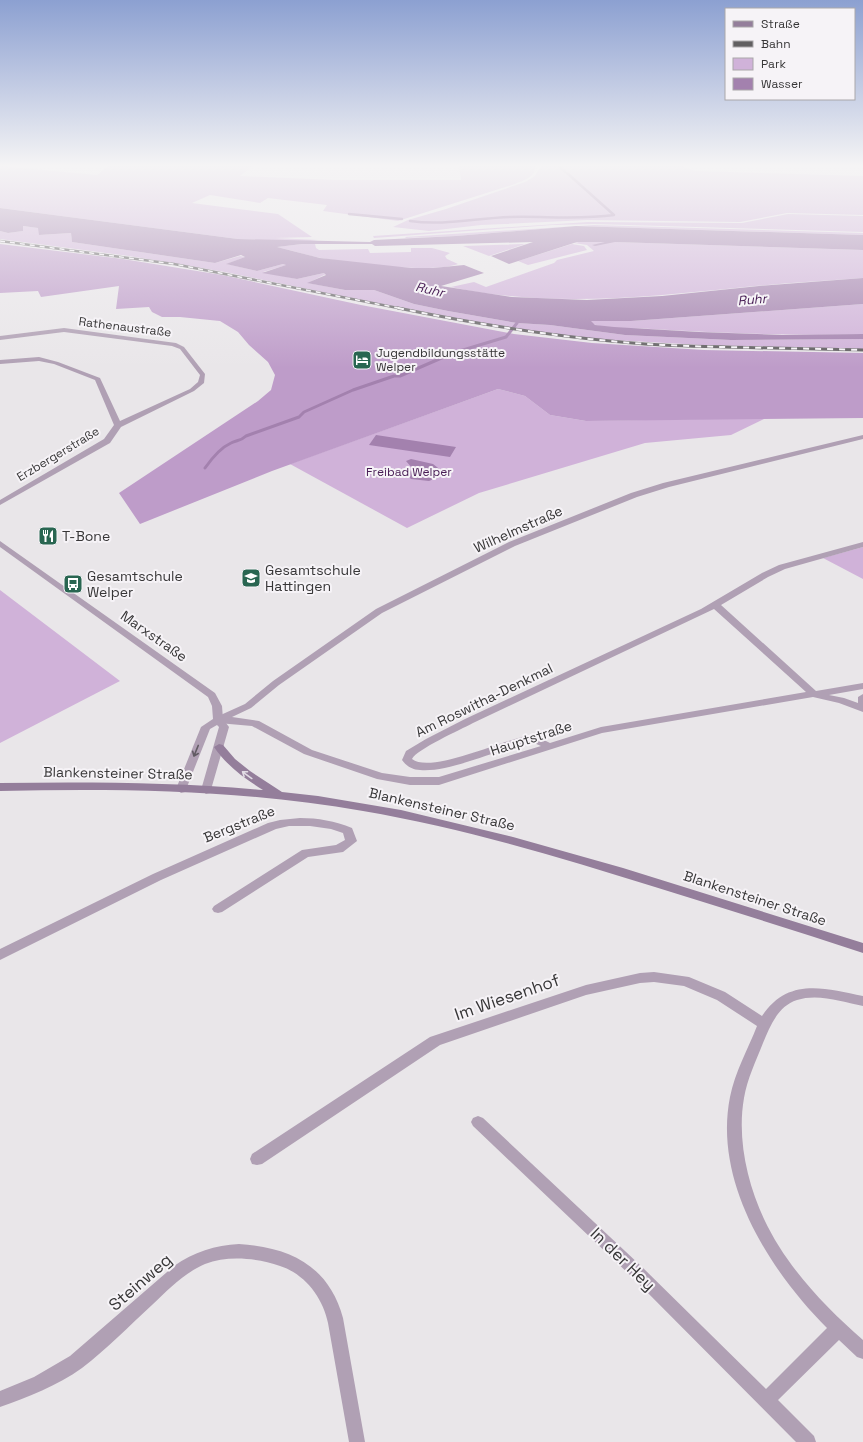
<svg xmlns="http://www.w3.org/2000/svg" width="863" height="1442" font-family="'Space Grotesk',sans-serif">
  <rect width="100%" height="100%" fill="#e9e6e9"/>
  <path fill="#d0b2d9" d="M 0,166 L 97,175 L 108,166 L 253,166 L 240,176 L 335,180 L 461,180 L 459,166 L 535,166 C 536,177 524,180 515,184 L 398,221 L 323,211 L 327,205 L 268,198 L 260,203 L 210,195 L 192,203 L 278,214 L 312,237 L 275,238 L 318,240 L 302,242 L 238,239 L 0,208 Z
    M 541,166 L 681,166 L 696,171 L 863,176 L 863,215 L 787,213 L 740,222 L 587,220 L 481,225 L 429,231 L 393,227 L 408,220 L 446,209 L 525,182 L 535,176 Z
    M 788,214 L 863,216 L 863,232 L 594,224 L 552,225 L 374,238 L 373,236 L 588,222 L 742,223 Z
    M 594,225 L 863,233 L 863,235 L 577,226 L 456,236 L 406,238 L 405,237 Z
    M 22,226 L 39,228 L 39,235 L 71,233 L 72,242 L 215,263 L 240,256 L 245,257 L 227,264 L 257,271 L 283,264 L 287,265 L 263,272 L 297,279 L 324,273 L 326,274 L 308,283 L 345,290 L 374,290 L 414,304 L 448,311 L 517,323 L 550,325 L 625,335 L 731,340 L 863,339 L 863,349 L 702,345 L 595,339 L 516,330 L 370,302 L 225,272 L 129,256 L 0,239 L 0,231 L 8,233 L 23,231 Z
    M 584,241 L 863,250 L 863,278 C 824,281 784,283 745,287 C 647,297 549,308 451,287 L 474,282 L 486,287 L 554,263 L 557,260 L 594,251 L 587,245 L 574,243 Z
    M 302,244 L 315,244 L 316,248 L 319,250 L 368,249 L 370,253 L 411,252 L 411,248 L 432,248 L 450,253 L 445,256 L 447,259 L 458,264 C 432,274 351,263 321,258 C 306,255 291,250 276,247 Z
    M 525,244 L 489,256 L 463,246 L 523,244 Z
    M 572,244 L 584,246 L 587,250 L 528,265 L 518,261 Z
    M 863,304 L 863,334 C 792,336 721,333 651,329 C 635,328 604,330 591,323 L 591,321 L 631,321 Z
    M 498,389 L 525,396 L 550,415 L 586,421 L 766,418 L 731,435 L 645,443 L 479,493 L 407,528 L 290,464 Z
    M 863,547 L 863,579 L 823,558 Z
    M 0,590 L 120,681 L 0,743 Z"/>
  <path fill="#be9cc9" d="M 0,244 L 123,259 L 222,275 L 361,305 L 514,334 L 592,343 L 704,350 L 863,353 L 863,418 L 586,421 L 550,415 L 525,396 L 498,389 L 272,471 L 140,524 L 119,493 L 258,401 L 271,390 L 275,375 L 268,362 L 249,345 L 238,332 L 220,321 L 180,317 L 162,317 L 152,312 L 149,307 L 116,309 L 119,286 L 41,297 L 38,291 L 0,293 Z"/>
  <path fill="#a381ae" d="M 0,208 L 238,239 L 370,242 L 374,240 L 456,236 L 576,226 L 863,235 L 863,250 L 615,242 L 595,246 L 592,245 L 605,242 L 577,242 L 509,264 L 491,256 L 533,242 L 375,246 L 372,244 L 302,244 L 277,247 L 320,258 L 411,268 L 433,268 L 464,265 L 484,273 L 441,286 L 512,297 L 587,300 L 662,296 L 759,286 L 863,278 L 863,304 L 631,321 L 591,321 L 595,325 L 614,327 L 699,332 L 782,335 L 863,334 L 863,339 L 731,340 L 625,335 L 550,325 L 517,323 L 448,311 L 414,304 L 374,290 L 345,290 L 307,283 L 326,275 L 324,273 L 297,279 L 262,273 L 286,265 L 283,264 L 257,271 L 226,264 L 245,257 L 241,255 L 215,263 L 72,242 L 71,233 L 39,235 L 38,228 L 23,226 L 23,231 L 8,233 L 0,231 Z
    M 376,435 L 456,447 L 450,457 L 369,445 Z
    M 411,459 L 433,464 L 442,471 L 441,476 L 429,481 L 411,479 L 408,476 L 412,468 L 406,461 Z"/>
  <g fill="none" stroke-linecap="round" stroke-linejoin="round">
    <path stroke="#a381ae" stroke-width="2.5" d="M 559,166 L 565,172
      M 349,214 L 402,219
      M 410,221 C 444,226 476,218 510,217 C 545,216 579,220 614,215 L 567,173"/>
    <path stroke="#a381ae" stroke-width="3" d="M 205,468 C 212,458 220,448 231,443 C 237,440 241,441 246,436 L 299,417 L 304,412 L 353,390 L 394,376 L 400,376 L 453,353 L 506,337 L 517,323"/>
    <path fill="#b0a0b4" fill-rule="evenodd" d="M 64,328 L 176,343 L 184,347 L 205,374 L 204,383 L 194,391 L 121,427 L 110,443 L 0,505 L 0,500 L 104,439 L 114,425 L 95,380 L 54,364 L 39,361 L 0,364 L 0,360 L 39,357 L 58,362 L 100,378 L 120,421 L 190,389 L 198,382 L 200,375 L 180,349 L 172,346 L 64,332 L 0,340 L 0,336 Z
      M 863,435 L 863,439 L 669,487 L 637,497 L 515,546 L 382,613 L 279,685 L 251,708 L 232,717 L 259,721 L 312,750 L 382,773 L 410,777 L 439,777 L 541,746 L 534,743 L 524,743 C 497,751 446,773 420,770 C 413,770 406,766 402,760 L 406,751 L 426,739 L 465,719 L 701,609 L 762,573 L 779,565 L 863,542 L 863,547 L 785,569 L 768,577 L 721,605 L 816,691 L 863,683 L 863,689 L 829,695 L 844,698 L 858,703 L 858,697 L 863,694 L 863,712 L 839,703 L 813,697 L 602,733 L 439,785 L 410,785 L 377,779 L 304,754 L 252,726 L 218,723 L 213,720 L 214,718 L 245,704 L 273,681 L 376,609 L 509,542 L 631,493 L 663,483 ZM 714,609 L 806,692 L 601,727 L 550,743 L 540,738 L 527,736 C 502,740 431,774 412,759 C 417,749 460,730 473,723 Z
      M 300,818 C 318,818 335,821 352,828 L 357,841 L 343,852 L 308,857 L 222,912 L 218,913 L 214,912 L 212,909 L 214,906 L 302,850 L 336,845 L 345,840 L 343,833 L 331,829 L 310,826 L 289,826 L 276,829 L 161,880 L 0,960 L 0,949 L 153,874 L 268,823 L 280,820 Z
      M 654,972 L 689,977 L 725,992 L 762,1016 C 788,977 824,988 863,996 L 863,1006 C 843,1002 818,993 797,1000 C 778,1006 770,1026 763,1043 C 756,1061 747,1079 744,1098 C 737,1138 747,1182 764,1219 C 786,1266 824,1306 863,1340 L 863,1359 L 857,1357 L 839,1340 L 778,1400 L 814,1436 L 816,1442 L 796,1442 L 631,1276 L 473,1126 L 471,1122 L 473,1118 L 478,1116 L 483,1118 L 641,1266 L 766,1389 L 827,1328 C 770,1271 713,1182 730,1097 C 735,1072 748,1049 757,1026 L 717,1000 L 684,986 L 654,982 L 640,983 L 586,995 L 440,1045 L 262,1164 L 257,1165 L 252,1164 L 250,1159 L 252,1154 L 430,1037 L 586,985 L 640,973 Z
      M 239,1244 C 290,1247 329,1266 343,1318 L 365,1442 L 349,1442 L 328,1323 C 323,1298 305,1274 280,1266 C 257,1258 228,1255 205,1264 C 184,1273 168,1290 152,1305 C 129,1326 107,1349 82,1368 C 57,1386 28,1397 0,1407 L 0,1391 L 34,1377 L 70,1356 L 174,1266 C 194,1252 215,1245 239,1244 Z"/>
    <path fill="#b0a0b4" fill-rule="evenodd" d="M 0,541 L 215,693 L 222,706 L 223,719 L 229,727 L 210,793 L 206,794 L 201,790 L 219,727 L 217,725 L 210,729 L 185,792 L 181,793 L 176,789 L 201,727 L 213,719 L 212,706 L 208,697 L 0,547 Z"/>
    <path fill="#947e9b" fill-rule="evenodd" d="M 219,744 L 223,745 L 235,759 L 250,771 L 282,792 L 318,796 L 401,810 L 513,837 L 623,868 L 863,943 L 863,953 C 794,930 725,909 655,887 C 559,857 463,828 363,811 C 243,790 121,788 0,791 L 0,783 C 88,782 175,782 263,790 C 245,779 226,765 214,747 Z"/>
    <g stroke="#615f61" stroke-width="2.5">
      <path id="rail-far1" d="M 0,241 L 174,264 L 403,309"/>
    </g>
    <g stroke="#615f61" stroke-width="3">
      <path id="rail" d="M 398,308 C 486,326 574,340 663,345 C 729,348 796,348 863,350"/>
    </g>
    <use href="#rail-far1" stroke="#f6f3f7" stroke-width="1.5" stroke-dasharray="5" stroke-linecap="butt"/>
    <use href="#rail" stroke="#f6f3f7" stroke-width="2" stroke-dasharray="6" stroke-linecap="butt"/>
  </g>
  <defs><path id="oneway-shaft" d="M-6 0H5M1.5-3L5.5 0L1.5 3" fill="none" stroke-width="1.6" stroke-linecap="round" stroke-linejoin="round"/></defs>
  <use stroke="#615b63" href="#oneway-shaft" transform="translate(196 751) rotate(112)"/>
  <use stroke="#e2dce5" href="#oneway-shaft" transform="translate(247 775) rotate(-144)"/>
  <linearGradient id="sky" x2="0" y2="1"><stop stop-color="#8ca0d1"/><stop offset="0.45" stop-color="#f5f4f5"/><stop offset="1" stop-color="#f5f4f5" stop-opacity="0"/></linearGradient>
  <rect width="863" height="368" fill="url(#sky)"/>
  <defs>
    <g id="hotel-square" transform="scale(1)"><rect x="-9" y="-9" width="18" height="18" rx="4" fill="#296651" stroke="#f6f3f7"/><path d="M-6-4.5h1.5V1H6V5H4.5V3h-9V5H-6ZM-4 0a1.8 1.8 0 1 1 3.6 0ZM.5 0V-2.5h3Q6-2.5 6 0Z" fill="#fff"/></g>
    <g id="restaurant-square" transform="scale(1)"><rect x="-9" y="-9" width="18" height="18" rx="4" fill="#296651" stroke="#f6f3f7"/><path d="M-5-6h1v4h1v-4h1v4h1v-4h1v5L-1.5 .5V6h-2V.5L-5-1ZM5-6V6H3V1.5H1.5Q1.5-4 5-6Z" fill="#fff"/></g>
    <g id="school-square" transform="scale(1)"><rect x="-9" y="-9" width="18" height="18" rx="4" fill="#296651" stroke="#f6f3f7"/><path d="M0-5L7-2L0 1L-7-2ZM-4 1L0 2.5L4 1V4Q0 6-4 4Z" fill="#fff"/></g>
    <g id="bus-square" transform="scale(1)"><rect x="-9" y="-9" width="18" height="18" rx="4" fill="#296651" stroke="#f6f3f7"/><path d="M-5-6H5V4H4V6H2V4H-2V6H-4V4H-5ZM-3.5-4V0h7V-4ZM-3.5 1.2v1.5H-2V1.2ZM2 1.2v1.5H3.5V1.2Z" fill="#fff"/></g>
  </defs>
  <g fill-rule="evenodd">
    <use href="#hotel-square" x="362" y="360"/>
    <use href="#restaurant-square" x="48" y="536"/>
    <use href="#school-square" x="251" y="578"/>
    <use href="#bus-square" x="73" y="584"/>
  </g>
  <g text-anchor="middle" stroke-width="4" stroke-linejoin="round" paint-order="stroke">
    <g font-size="12" fill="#373637" stroke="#f6f3f7">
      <text transform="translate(125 327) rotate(7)" y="4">Rathenaustraße</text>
      <text transform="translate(58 454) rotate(-31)" y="4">Erzbergerstraße</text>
    </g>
    <g font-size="12" fill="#373637" stroke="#f6f3f7" text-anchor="start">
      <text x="376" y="357">Jugendbildungsstätte<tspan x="376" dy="14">Welper</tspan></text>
    </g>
    <g font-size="12" fill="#491e56" stroke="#f6f3f7">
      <text x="409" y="476">Freibad Welper</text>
    </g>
    <g font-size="13" font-style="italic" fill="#431850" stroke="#f6f3f7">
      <text transform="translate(430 289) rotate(13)" y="5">Ruhr</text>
      <text transform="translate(752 299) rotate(-5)" y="5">Ruhr</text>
    </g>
    <g font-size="14" fill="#373637" stroke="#f6f3f7">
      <text transform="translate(518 529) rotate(-24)" y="5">Wilhelmstraße</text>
      <text transform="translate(154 636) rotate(35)" y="5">Marxstraße</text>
      <text transform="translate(484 700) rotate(-26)" y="5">Am Roswitha-Denkmal</text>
      <text transform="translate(531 738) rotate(-18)" y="5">Hauptstraße</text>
      <text transform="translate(118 773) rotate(1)" y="5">Blankensteiner Straße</text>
      <text transform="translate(442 809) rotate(13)" y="5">Blankensteiner Straße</text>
      <text transform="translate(239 824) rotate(-22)" y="5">Bergstraße</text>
      <text transform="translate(755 898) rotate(18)" y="5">Blankensteiner Straße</text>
    </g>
    <g font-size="14" fill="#373637" stroke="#f6f3f7" text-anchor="start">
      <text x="62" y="541">T-Bone</text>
      <text x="265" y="575">Gesamtschule<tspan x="265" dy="16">Hattingen</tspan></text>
      <text x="87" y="581">Gesamtschule<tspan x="87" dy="16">Welper</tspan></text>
    </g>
    <g font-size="17" fill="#373637" stroke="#f6f3f7">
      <text transform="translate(507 997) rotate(-19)" y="6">Im Wiesenhof</text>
      <text transform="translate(623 1259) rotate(44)" y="6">In der Hey</text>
      <text transform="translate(140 1282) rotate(-41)" y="6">Steinweg</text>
    </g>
  </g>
  <rect x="725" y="8" width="130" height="92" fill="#f6f3f7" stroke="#aaa7aa"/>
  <rect x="733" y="21" width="20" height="6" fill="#947e9b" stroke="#aaa7aa"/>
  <text x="761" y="28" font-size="12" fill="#373637">Straße</text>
  <rect x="733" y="41" width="20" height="6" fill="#615f61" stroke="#aaa7aa"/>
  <text x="761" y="48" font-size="12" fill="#373637">Bahn</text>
  <rect x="733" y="58" width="20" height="12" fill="#d0b2d9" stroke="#aaa7aa"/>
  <text x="761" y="68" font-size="12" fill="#373637">Park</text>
  <rect x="733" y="78" width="20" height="12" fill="#a381ae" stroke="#aaa7aa"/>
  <text x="761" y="88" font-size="12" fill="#373637">Wasser</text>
</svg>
